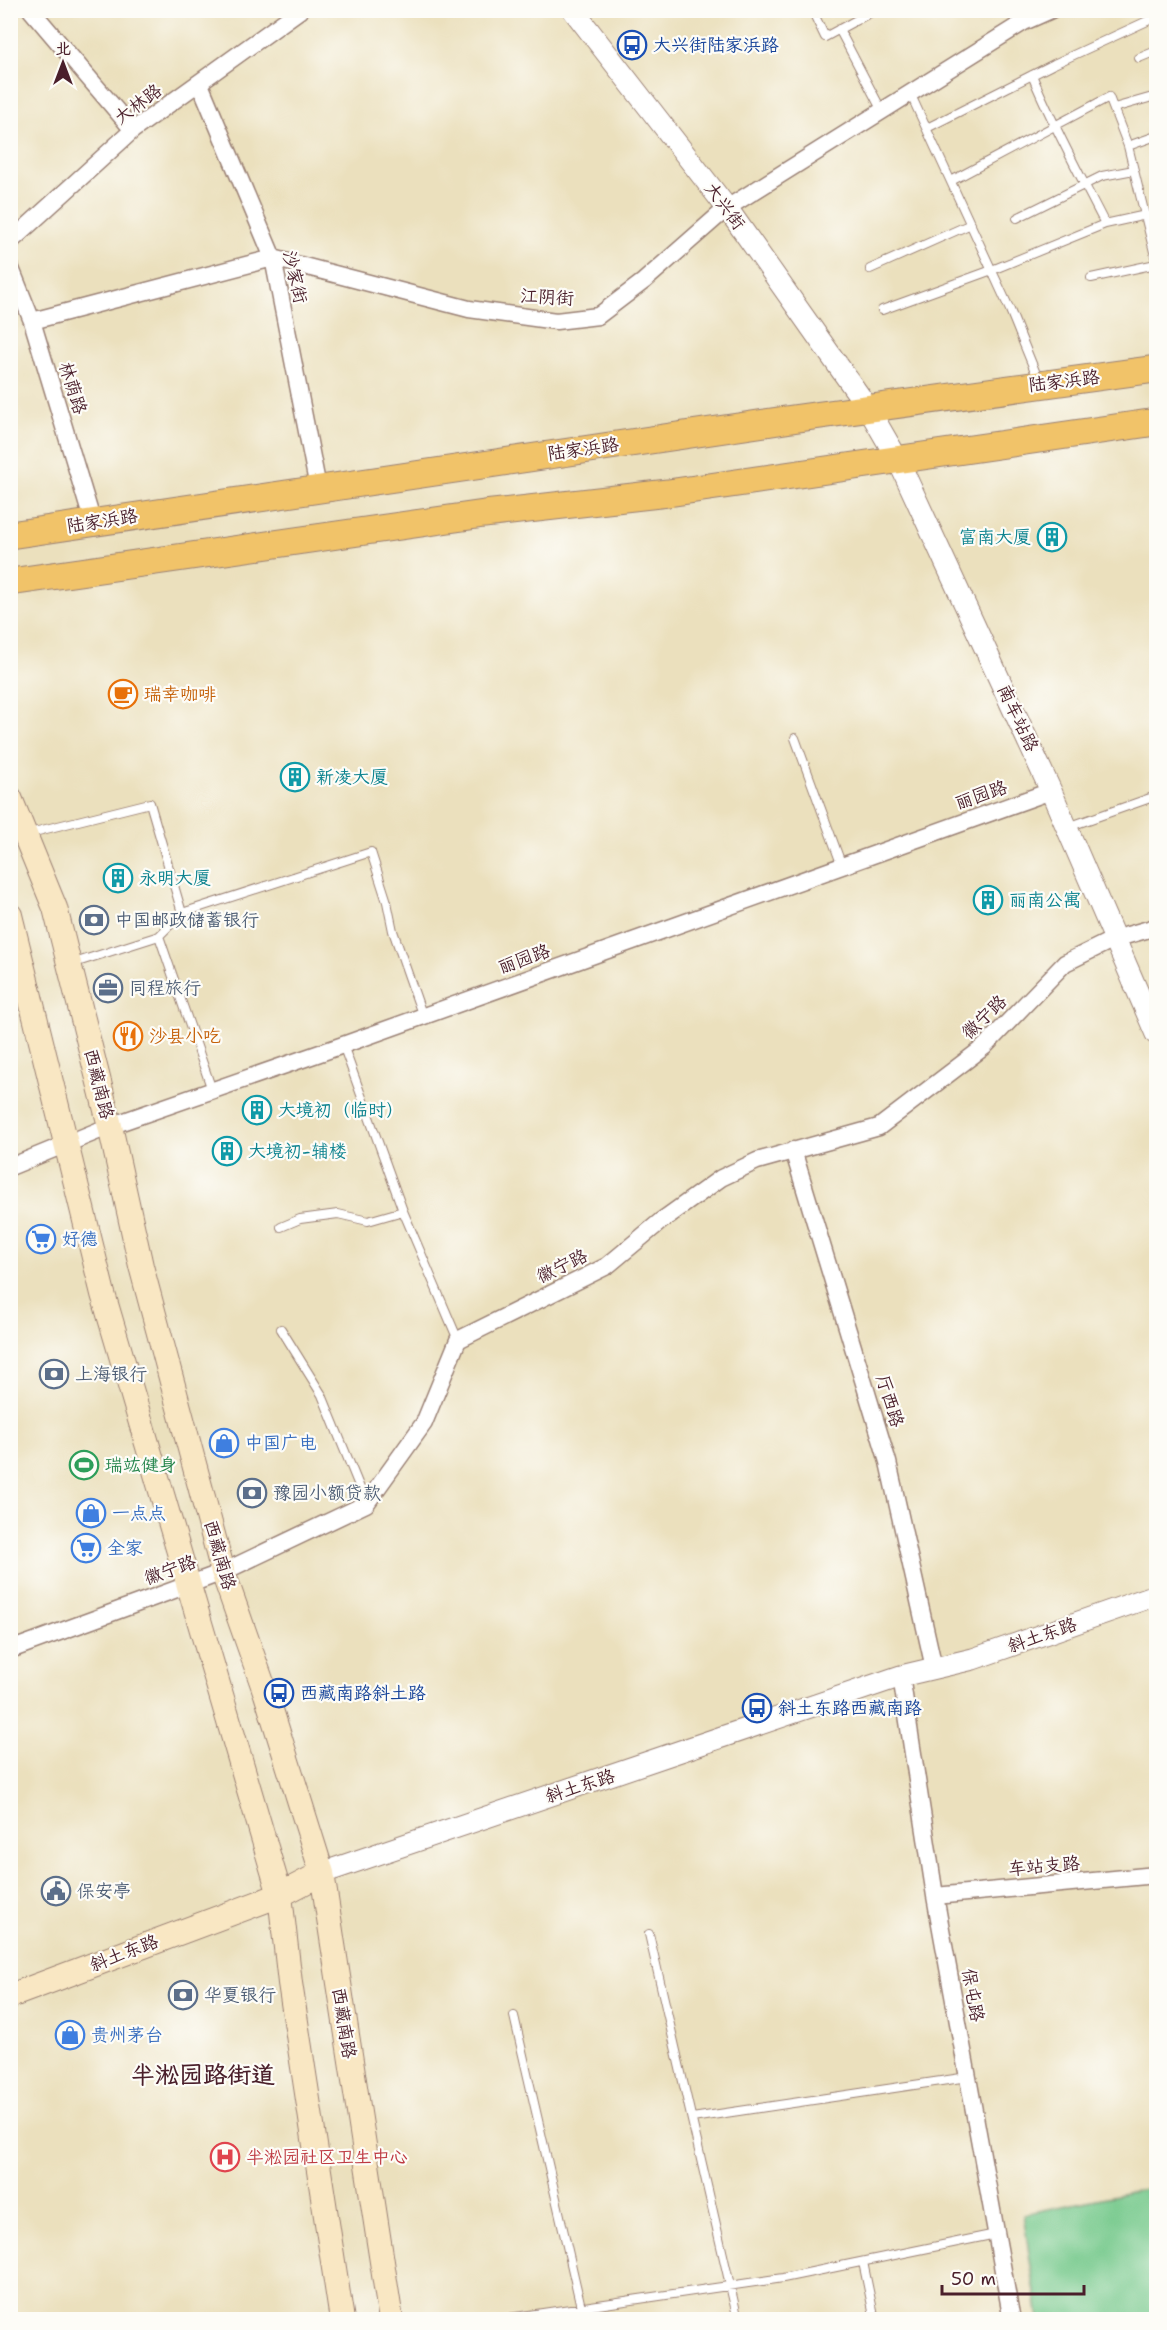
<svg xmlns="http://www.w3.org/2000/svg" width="1167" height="2330" font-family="'Shantell Sans','LXGW WenKai TC',sans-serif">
  <rect width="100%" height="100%" fill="#fdfcf7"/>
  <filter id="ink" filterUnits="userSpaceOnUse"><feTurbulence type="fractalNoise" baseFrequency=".0167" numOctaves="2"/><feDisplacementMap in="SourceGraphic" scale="12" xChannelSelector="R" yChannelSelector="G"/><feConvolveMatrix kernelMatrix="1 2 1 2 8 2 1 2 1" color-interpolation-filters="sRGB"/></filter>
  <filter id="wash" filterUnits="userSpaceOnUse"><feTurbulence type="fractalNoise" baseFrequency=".008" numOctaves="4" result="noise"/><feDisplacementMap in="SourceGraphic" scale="24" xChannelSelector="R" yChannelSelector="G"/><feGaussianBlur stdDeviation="1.35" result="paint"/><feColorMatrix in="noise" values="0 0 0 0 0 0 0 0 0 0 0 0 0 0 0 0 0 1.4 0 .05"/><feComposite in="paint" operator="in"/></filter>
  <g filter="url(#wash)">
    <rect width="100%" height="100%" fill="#ebe0bd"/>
    <path fill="#76c98c" stroke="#60745c" stroke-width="1.5" d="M 1156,2187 L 1156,2319 L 1039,2319 L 1023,2214 Z"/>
  </g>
  <g filter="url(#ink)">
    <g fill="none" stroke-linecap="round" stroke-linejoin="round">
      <g stroke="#9a8074" stroke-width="10">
        <path id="service" d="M 812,10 L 825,37 L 875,10
          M 839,29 L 882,111
          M 1139,58 L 1156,51
          M 1032,75 C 1053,126 1080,175 1105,224
          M 910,93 L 1010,310 L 1039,381
          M 1114,108 L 1156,96
          M 927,128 L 1054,64 L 1156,17
          M 1128,146 L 1156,136
          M 951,181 L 1109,97 L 1128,146 L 1156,260
          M 1017,218 L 1102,176 L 1134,170
          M 870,269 L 971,224
          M 1091,278 L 1156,264
          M 882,310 L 992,270 L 1105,224 L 1146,215
          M 795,738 L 842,866
          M 1068,827 L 1156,796
          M 26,834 L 150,803 L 182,913 L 159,936 L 71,964
          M 182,913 L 371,852 L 387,902 L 393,931 L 423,1017
          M 159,936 L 212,1090
          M 343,1045 L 403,1211 L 458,1340
          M 281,1227 L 300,1219 L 338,1214 L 368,1221 L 403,1211
          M 281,1329 L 322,1395 L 366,1503
          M 649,1934 L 738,2320
          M 514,2016 L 584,2320
          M 692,2118 L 968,2077
          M 863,2262 L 875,2320
          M 495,2320 L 783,2278 L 996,2234"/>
      </g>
      <g stroke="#9a8074" stroke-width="19">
        <path id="minor" d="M 31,10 L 133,130
          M 200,84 L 273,258 L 318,488
          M 10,242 L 133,130 L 300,10
          M 10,266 L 32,321 L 93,523
          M 32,321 L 273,258 L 469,309 L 556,321 L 598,316 L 644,281 L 727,208 L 1024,22 L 1051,10
          M 793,1150 L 888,1462 L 934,1668
          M 10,1167 L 110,1126 L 343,1045 L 1051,791
          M 10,1650 L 223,1572 L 366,1504 L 424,1423 L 458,1340 L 607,1266 L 661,1221 L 721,1178 L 757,1161 L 879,1127 L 984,1047 L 1065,963 L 1114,939 L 1156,927
          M 901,1676 L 935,1896 L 1012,2320
          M 935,1896 L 1156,1875"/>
      </g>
      <g stroke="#9a8074" stroke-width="23">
        <path id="tertiary" d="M 573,10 L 727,208 L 868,408 L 898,460 L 1051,791 L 1156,1034
          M 322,1873 L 901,1676 L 973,1659 L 1156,1595"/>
      </g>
      <g stroke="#9a8074" stroke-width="26">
        <path id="secondary" d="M 10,798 L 55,908 L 110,1126 L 141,1266 L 223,1572 L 266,1694 L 322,1873 L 391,2320
          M 10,915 L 103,1294 L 280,1895 L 290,1983 L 342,2320
          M 10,1996 L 280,1895 L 322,1873"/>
      </g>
      <g stroke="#9a8074" stroke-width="29">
        <path id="primary" d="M 10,535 L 792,419 L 1156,369
          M 10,582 L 484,514 L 668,493 L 1156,422"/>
      </g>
      <use href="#service" stroke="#fff" stroke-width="8"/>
      <use href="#minor" stroke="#fff" stroke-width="16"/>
      <use href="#tertiary" stroke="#fff" stroke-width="21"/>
      <use href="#secondary" stroke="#f9e7c3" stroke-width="24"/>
      <use href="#primary" stroke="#f1c369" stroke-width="27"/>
    </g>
  </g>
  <defs>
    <g id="bus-ring" transform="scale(1.5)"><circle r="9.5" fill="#fdfcf7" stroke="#1a4fb4" stroke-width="1.5"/><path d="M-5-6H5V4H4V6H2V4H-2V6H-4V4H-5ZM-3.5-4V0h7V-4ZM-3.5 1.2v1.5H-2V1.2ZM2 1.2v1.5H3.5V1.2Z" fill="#1a4fb4"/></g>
    <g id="building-ring" transform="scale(1.5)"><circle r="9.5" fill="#fdfcf7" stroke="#0f9aa8" stroke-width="1.5"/><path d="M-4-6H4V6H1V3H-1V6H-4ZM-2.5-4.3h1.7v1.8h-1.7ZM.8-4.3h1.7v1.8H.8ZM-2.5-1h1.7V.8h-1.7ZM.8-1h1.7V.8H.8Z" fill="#0f9aa8"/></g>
    <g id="cafe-ring" transform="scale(1.5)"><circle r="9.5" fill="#fdfcf7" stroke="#e8710a" stroke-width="1.5"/><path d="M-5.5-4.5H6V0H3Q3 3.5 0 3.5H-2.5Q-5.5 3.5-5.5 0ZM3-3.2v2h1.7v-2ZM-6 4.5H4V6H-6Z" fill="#e8710a"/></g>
    <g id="bank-ring" transform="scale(1.5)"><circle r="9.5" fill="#fdfcf7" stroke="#5c6f8a" stroke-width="1.5"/><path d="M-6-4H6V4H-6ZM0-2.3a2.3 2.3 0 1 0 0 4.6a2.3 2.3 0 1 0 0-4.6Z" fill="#5c6f8a"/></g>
    <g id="office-ring" transform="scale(1.5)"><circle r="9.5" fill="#fdfcf7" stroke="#5c6f8a" stroke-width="1.5"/><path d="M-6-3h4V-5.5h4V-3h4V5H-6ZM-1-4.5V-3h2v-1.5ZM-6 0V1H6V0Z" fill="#5c6f8a"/></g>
    <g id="restaurant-ring" transform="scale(1.5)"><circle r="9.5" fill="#fdfcf7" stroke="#e8710a" stroke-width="1.5"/><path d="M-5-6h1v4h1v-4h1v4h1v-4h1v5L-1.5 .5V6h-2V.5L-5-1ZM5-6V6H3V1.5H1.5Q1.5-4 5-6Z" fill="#e8710a"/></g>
    <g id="supermarket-ring" transform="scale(1.5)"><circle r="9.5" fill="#fdfcf7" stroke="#3f7fe0" stroke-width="1.5"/><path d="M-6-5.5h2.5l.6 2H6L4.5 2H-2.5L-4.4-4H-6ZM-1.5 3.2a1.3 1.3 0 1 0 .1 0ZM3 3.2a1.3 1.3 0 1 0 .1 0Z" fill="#3f7fe0"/></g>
    <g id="shop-ring" transform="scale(1.5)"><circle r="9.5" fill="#fdfcf7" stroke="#3f7fe0" stroke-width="1.5"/><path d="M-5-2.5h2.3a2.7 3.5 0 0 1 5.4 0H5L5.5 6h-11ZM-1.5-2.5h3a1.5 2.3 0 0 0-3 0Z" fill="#3f7fe0"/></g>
    <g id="stadium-ring" transform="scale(1.5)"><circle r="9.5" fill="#fdfcf7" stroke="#2e9e5b" stroke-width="1.5"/><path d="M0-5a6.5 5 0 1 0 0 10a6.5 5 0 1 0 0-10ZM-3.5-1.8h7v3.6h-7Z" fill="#2e9e5b"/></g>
    <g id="civic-ring" transform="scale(1.5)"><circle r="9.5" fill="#fdfcf7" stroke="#5c6f8a" stroke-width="1.5"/><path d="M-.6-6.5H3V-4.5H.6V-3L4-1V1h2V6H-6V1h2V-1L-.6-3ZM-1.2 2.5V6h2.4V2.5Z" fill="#5c6f8a"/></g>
    <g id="hospital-ring" transform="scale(1.5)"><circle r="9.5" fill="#fdfcf7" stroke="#e0444e" stroke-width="1.5"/><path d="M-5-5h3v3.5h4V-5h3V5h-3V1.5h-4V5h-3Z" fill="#e0444e"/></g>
  </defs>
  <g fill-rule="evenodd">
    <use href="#bus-ring" x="632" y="45"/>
    <use href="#building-ring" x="1052" y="537"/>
    <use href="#cafe-ring" x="123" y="694"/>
    <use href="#building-ring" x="295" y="777"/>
    <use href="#building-ring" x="118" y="878"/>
    <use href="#building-ring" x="988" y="900"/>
    <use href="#bank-ring" x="94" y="920"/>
    <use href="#office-ring" x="108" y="988"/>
    <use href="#restaurant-ring" x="128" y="1036"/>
    <use href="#building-ring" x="257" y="1110"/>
    <use href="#building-ring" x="227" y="1151"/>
    <use href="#supermarket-ring" x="41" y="1239"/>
    <use href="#bank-ring" x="54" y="1374"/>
    <use href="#shop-ring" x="224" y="1443"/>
    <use href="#stadium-ring" x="84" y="1465"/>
    <use href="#bank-ring" x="252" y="1493"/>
    <use href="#shop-ring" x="91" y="1513"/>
    <use href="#supermarket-ring" x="86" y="1548"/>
    <use href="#bus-ring" x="279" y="1693"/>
    <use href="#bus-ring" x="757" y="1708"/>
    <use href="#civic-ring" x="56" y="1891"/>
    <use href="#bank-ring" x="183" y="1995"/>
    <use href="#shop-ring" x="70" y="2035"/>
    <use href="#hospital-ring" x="225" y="2157"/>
  </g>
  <g text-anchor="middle" stroke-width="4.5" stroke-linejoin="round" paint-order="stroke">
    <g font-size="18" fill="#164399" stroke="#fdfcf7" text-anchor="start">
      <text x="653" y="51">大兴街陆家浜路</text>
      <text x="300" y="1699">西藏南路斜土路</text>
      <text x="778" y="1714">斜土东路西藏南路</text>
    </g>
    <g font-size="18" fill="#4a1f2b" stroke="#fdfcf7">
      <text transform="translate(138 104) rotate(-37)" y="6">大林路</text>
      <text transform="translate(725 206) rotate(53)" y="6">大兴街</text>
      <text transform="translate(295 277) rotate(77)" y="6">沙家街</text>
      <text transform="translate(547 297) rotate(3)" y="6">江阴街</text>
      <text transform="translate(1064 381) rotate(-7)" y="6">陆家浜路</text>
      <text transform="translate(73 388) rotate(73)" y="6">林荫路</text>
      <text transform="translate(583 449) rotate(-8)" y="6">陆家浜路</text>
      <text transform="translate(102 521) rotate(-9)" y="6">陆家浜路</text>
      <text transform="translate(1018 718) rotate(65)" y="6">南车站路</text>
      <text transform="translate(981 795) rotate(-19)" y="6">丽园路</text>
      <text transform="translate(524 959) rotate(-20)" y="6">丽园路</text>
      <text transform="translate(984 1017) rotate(-44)" y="6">徽宁路</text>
      <text transform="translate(99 1084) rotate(76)" y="6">西藏南路</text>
      <text transform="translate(562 1266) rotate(-26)" y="6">徽宁路</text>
      <text transform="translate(890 1401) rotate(73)" y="6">厅西路</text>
      <text transform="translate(220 1555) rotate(74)" y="6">西藏南路</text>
      <text transform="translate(170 1570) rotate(-20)" y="6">徽宁路</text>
      <text transform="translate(1042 1635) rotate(-19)" y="6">斜土东路</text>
      <text transform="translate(580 1786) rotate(-18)" y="6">斜土东路</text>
      <text transform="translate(1044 1866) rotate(-5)" y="6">车站支路</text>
      <text transform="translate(124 1953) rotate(-21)" y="6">斜土东路</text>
      <text transform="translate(973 1995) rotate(80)" y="6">保屯路</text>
      <text transform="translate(344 2023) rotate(81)" y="6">西藏南路</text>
    </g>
    <g font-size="18" fill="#0d838f" stroke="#fdfcf7" text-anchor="start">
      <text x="1031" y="543" text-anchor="end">富南大厦</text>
      <text x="316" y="783">新凌大厦</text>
      <text x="139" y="884">永明大厦</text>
      <text x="1009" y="906">丽南公寓</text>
      <text x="278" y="1116">大境初（临时）</text>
      <text x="248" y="1157">大境初-辅楼</text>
    </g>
    <g font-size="18" fill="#c56008" stroke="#fdfcf7" text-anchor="start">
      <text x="144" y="700">瑞幸咖啡</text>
      <text x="149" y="1042">沙县小吃</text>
    </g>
    <g font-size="18" fill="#4e5e75" stroke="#fdfcf7" text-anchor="start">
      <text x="115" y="926">中国邮政储蓄银行</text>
      <text x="129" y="994">同程旅行</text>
      <text x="75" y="1380">上海银行</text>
      <text x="273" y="1499">豫园小额贷款</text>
      <text x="77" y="1897">保安亭</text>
      <text x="204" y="2001">华夏银行</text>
    </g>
    <g font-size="18" fill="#366cbe" stroke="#fdfcf7" text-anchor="start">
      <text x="62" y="1245">好德</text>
      <text x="245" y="1449">中国广电</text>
      <text x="112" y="1519">一点点</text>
      <text x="107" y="1554">全家</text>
      <text x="91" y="2041">贵州茅台</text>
    </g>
    <g font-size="18" fill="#27864d" stroke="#fdfcf7" text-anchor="start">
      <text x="105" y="1471">瑞竑健身</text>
    </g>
    <g font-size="18" fill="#be3a42" stroke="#fdfcf7" text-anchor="start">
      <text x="246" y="2163">半淞园社区卫生中心</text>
    </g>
    <g font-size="24" font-weight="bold" fill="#4a1f2b" stroke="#fdfcf7">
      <text x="203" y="2083">半淞园路街道</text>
    </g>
  </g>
  <rect width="1167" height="2330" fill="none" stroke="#fdfcf7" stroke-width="36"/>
  <g transform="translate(63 63)" stroke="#fdfcf7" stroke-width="4.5" paint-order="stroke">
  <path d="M0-4.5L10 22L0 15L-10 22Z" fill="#4a1f2b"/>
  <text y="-9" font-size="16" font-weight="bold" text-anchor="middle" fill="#4a1f2b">北</text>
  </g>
  <path d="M942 2285v9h142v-9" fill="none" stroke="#4a1f2b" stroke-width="3"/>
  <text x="951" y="2285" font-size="18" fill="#4a1f2b" stroke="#fdfcf7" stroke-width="4.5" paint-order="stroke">50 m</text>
</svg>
